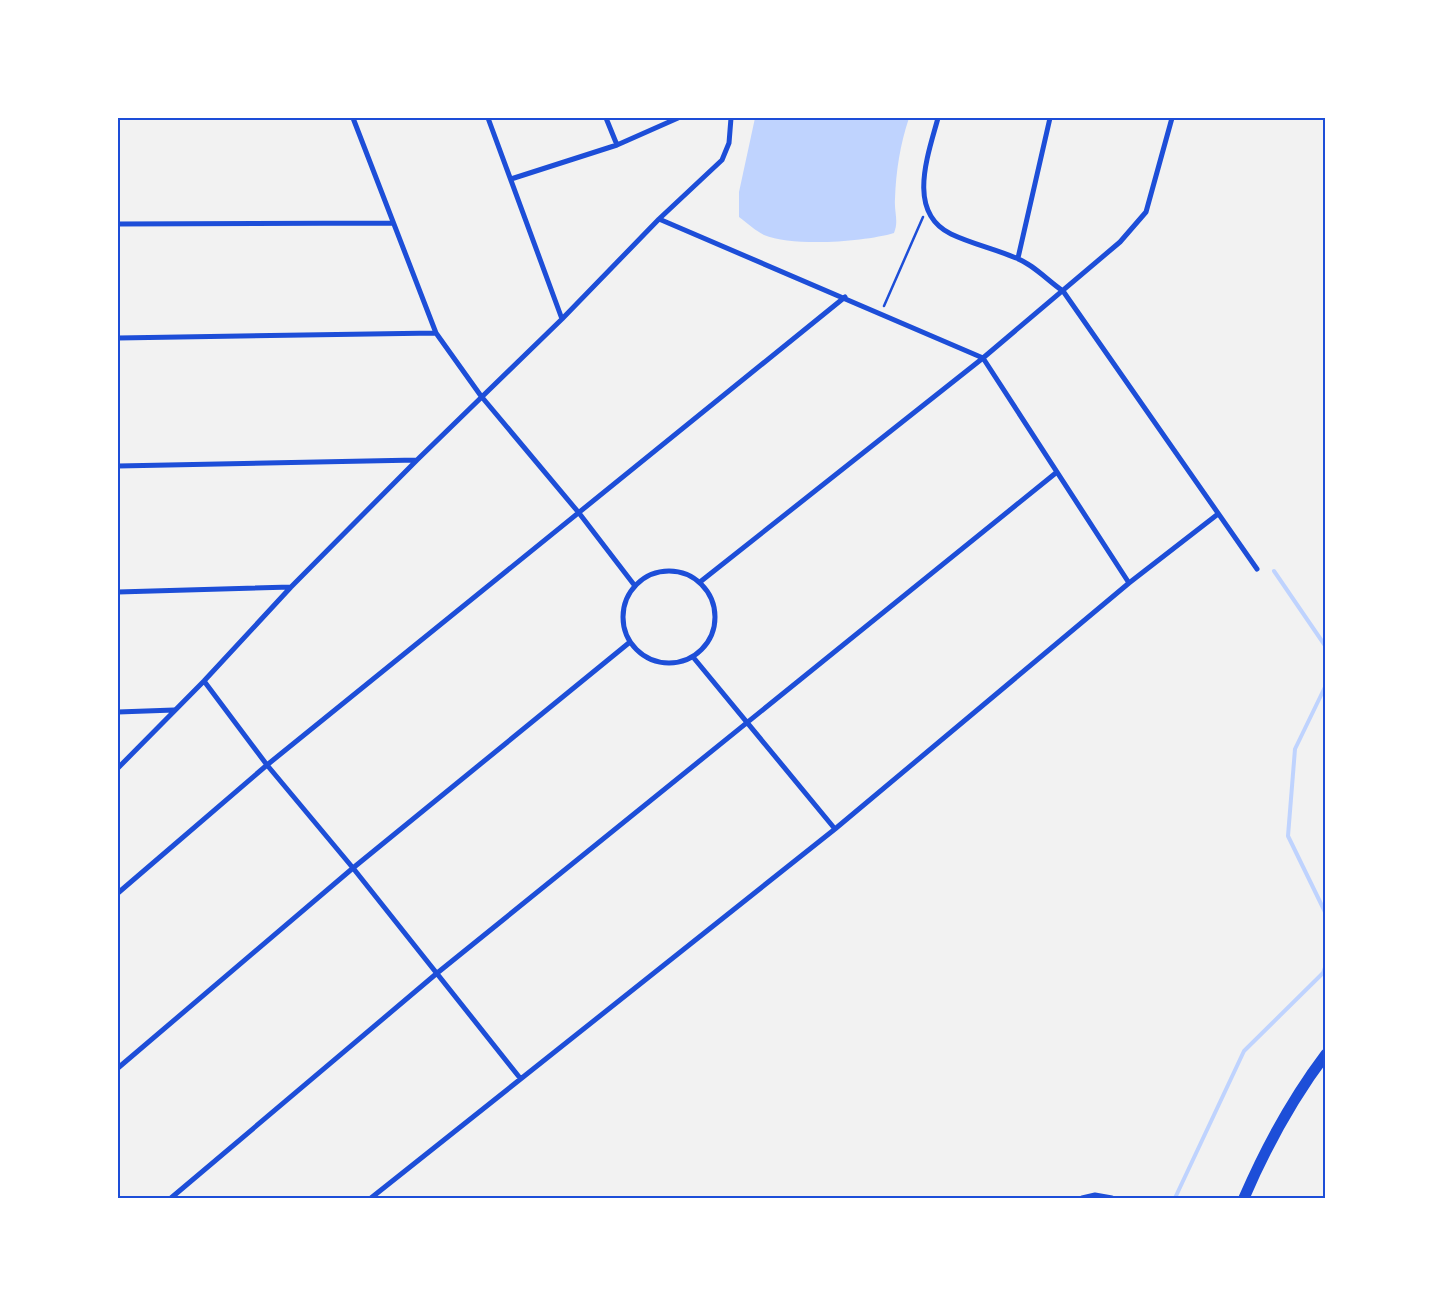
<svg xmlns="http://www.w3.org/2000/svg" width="1443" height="1316" font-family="Spectral,serif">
  <rect width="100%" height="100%" fill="#f2f2f2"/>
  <path fill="#bfd3fe" d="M 755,118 L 909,118 C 900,145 896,171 895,199 C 894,212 899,221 894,233 C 864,242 793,247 764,235 C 756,231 747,223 739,217 L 739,192 Z"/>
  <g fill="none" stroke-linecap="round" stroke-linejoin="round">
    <path stroke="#bfd3fe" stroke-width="4" d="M 1274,571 L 1326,647
      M 1326,685 L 1295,749 L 1288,836 L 1326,914
      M 1175,1198 L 1244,1051 L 1323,973 L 1326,965"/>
    <path stroke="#1d4ed8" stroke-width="2.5" d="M 884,306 L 923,217"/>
    <path stroke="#1d4ed8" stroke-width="5" d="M 353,118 L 436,333 L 481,396 L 579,513 L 635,586
      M 488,118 L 562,319
      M 606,118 L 617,145
      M 938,118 C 928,155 906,212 951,234 C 972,244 995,249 1016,258 C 1033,264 1048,281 1063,291 L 1257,569
      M 511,179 L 617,145 L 678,118
      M 659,219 L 983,358 L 1129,583
      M 118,224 L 393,223
      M 1018,258 L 1050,118
      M 118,338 L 436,333
      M 118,466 L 417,460
      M623 617a46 46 0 1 1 92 0a46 46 0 1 1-92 0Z
      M 700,582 L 983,358 L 1120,242 L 1146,212 L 1172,118
      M 118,592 L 291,587
      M 693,657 L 835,829
      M 204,681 L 267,765 L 353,868 L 520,1078
      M 118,712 L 174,710
      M 118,768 L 204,681 L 291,587 L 417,460 L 562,319 L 659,219 L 722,160 L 729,143 L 731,118
      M 118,893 L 267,765 L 845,297
      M 118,1068 L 353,868 L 630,642
      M 171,1198 L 436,974 L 1057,472
      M 371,1198 L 835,829 L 1129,583 L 1218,514
      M 1082,1198 L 1095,1195 L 1112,1198"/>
    <path stroke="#1d4ed8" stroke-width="11" d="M 1244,1198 C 1266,1147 1292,1099 1326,1054"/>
  </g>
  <rect width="1443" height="1316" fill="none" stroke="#ffffff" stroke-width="238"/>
  <rect x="119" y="119" width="1205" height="1078" fill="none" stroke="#1d4ed8" stroke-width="2"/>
</svg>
